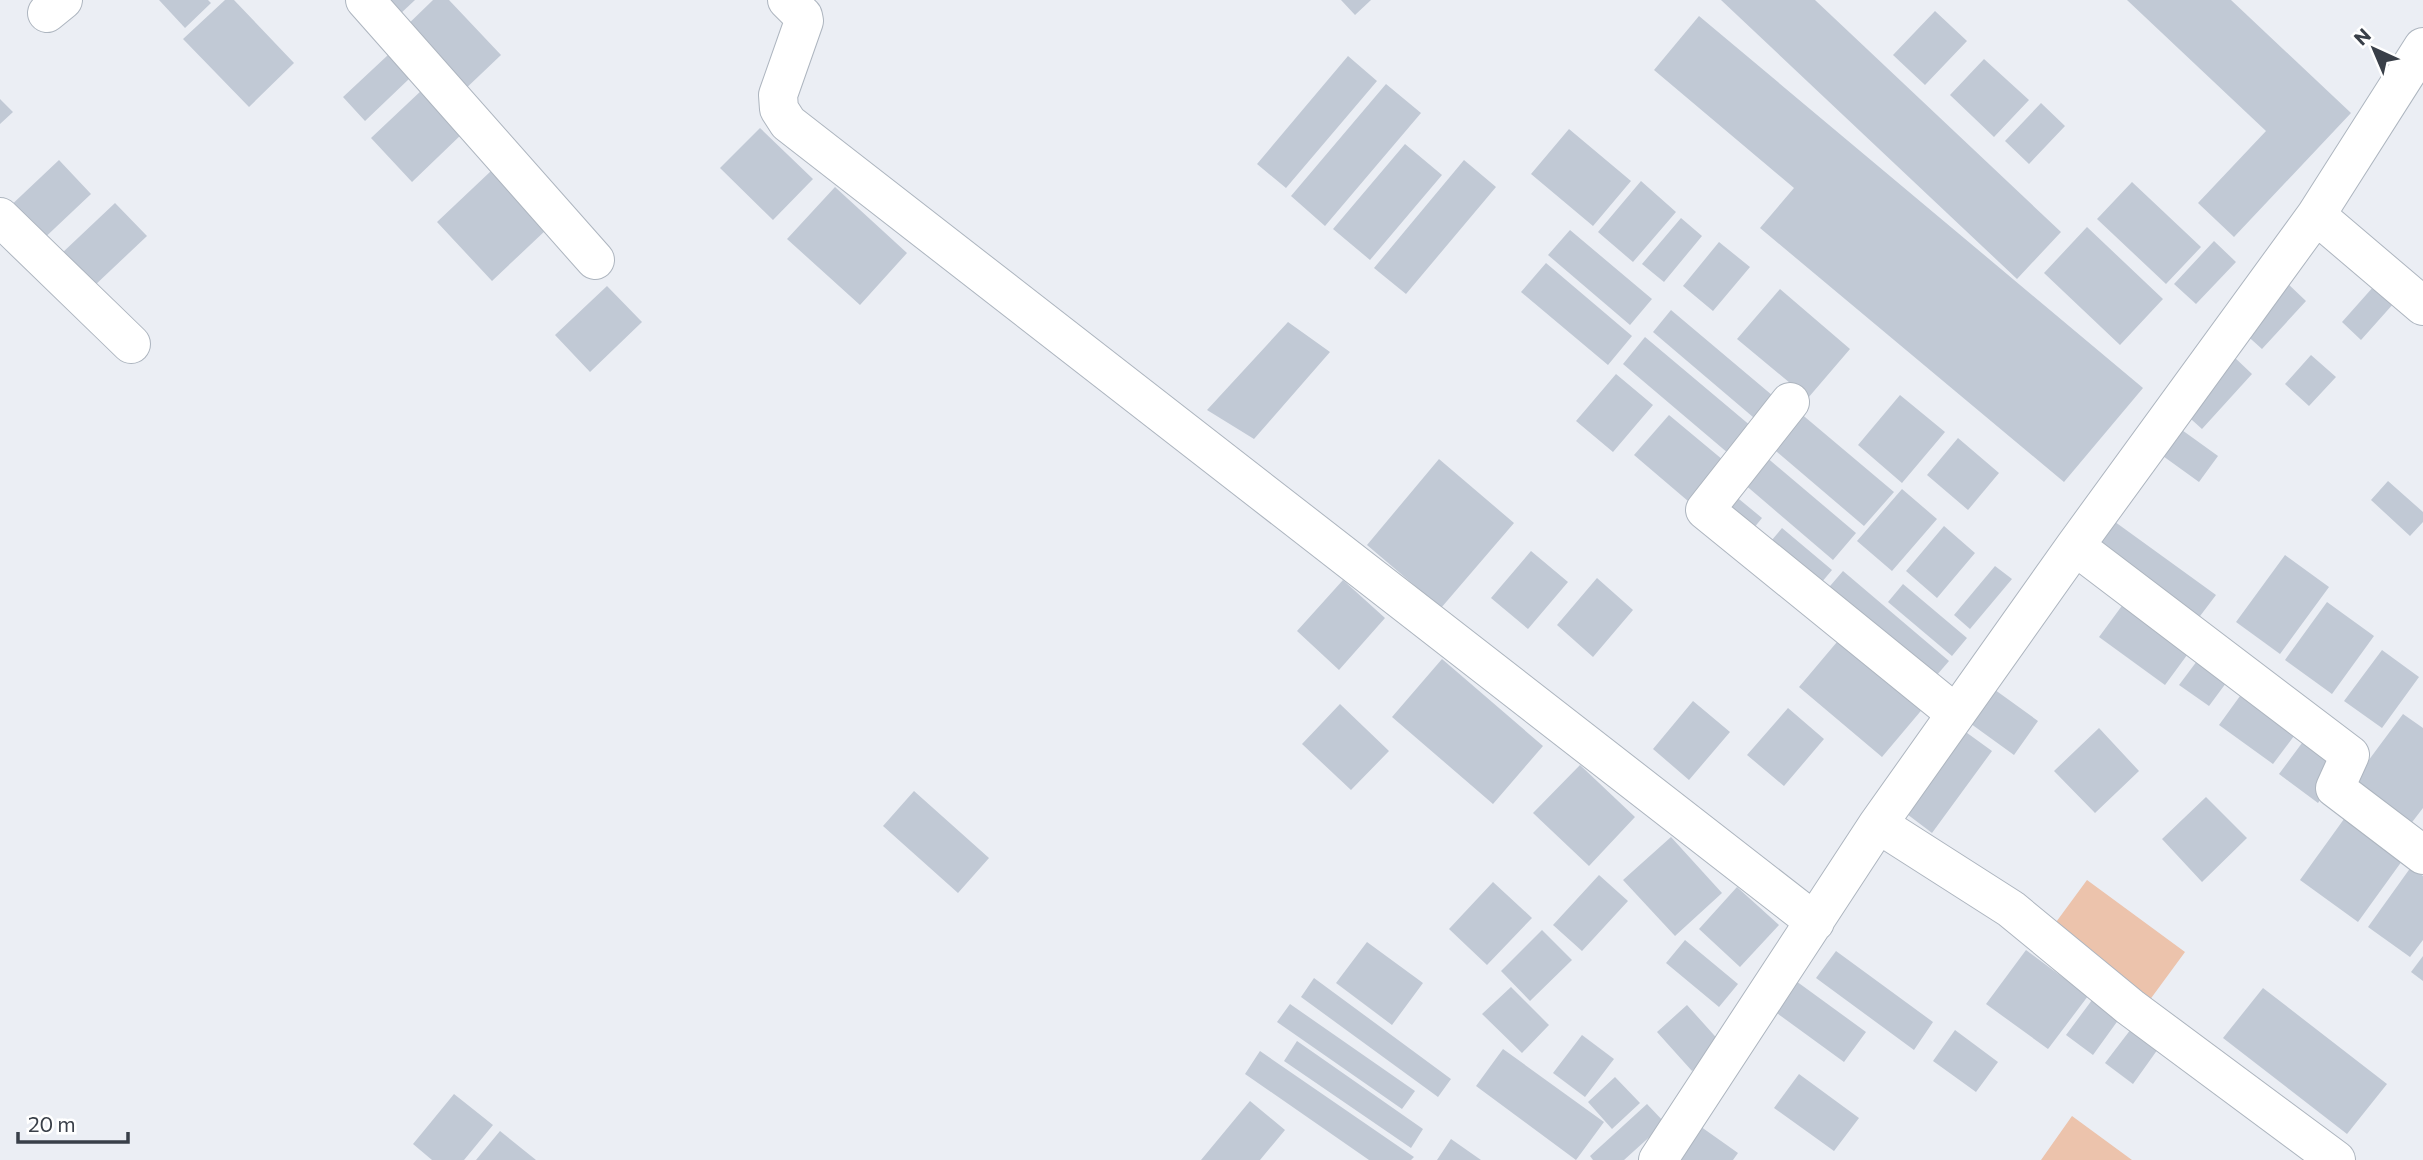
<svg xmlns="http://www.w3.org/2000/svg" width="2423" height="1160" font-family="Commissioner,sans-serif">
  <rect width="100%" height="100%" fill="#ebeef4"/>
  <path fill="#ecc3ac" d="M 2087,880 L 2185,952 L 2149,1001 L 2051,929 Z
    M 2072,1116 L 2132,1160 L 2041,1160 Z"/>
  <path fill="#c1c9d5" d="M 159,0 L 208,0 L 211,3 L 185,28 Z
    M 225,0 L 234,0 L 294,63 L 249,107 L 183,39 Z
    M 384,0 L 415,0 L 399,15 Z
    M 433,0 L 449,0 L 501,55 L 460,94 L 400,32 Z
    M 1341,0 L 1371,0 L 1355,15 Z
    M 1721,0 L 1815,0 L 2061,232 L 2017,279 Z
    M 2127,0 L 2231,0 L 2351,113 L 2234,237 L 2198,203 L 2266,131 Z
    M 1935,11 L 1967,41 L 1925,85 L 1893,55 Z
    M 1699,16 L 2143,388 L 2064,482 L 1760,228 L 1794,188 L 1654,70 Z
    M 388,55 L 410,78 L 365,121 L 343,97 Z
    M 1348,56 L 1377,81 L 1286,188 L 1257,164 Z
    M 1984,59 L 2029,100 L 1994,137 L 1950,95 Z
    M 1386,84 L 1421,113 L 1325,226 L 1291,196 Z
    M 423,89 L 464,132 L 412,182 L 371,138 Z
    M 0,99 L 13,112 L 0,124 Z
    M 2041,103 L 2065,126 L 2029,164 L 2005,141 Z
    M 760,128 L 813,179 L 773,220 L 720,168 Z
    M 1569,129 L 1631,181 L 1593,226 L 1531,174 Z
    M 1405,144 L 1442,175 L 1370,260 L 1333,229 Z
    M 59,160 L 91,194 L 37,245 L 5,211 Z
    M 1464,160 L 1496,187 L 1406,294 L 1374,268 Z
    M 491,171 L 547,229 L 492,281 L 437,222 Z
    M 1641,181 L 1676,212 L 1633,262 L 1598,232 Z
    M 2132,182 L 2201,247 L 2166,284 L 2097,219 Z
    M 835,187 L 907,253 L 860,305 L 787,239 Z
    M 115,203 L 147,236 L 93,287 L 61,254 Z
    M 1681,218 L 1702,236 L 1664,282 L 1642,264 Z
    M 2087,227 L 2163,299 L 2120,345 L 2044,273 Z
    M 1570,230 L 1652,299 L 1630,325 L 1548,255 Z
    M 2214,241 L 2236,262 L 2196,304 L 2174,284 Z
    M 1719,242 L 1750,267 L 1713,311 L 1683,286 Z
    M 1546,263 L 1632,336 L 1608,365 L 1521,292 Z
    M 2286,282 L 2306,301 L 2262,349 L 2242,331 Z
    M 607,286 L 642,322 L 590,372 L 555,335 Z
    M 2374,286 L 2394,303 L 2361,340 L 2342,322 Z
    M 1780,289 L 1850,349 L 1808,398 L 1737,339 Z
    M 1671,310 L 1779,401 L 1760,423 L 1653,332 Z
    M 1288,322 L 1330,352 L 1254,439 L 1207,410 Z
    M 1645,337 L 1758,432 L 1735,459 L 1623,364 Z
    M 2232,355 L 2252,374 L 2202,429 L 2182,411 Z
    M 2311,355 L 2336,377 L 2309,406 L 2285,384 Z
    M 1616,374 L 1653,405 L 1613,452 L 1576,421 Z
    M 1900,395 L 1945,432 L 1902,483 L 1858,445 Z
    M 1799,412 L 1894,492 L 1864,526 L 1770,446 Z
    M 1669,415 L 1729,465 L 1695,507 L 1634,455 Z
    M 2175,425 L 2218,456 L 2199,482 L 2156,451 Z
    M 1958,438 L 1999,473 L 1968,510 L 1927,475 Z
    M 1765,456 L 1856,533 L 1833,560 L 1743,483 Z
    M 1439,459 L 1514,523 L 1441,608 L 1367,545 Z
    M 2388,481 L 2423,512 L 2423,522 L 2410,536 L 2371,500 Z
    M 1902,489 L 1937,519 L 1892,571 L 1857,541 Z
    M 1728,490 L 1762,518 L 1749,534 L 1714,505 Z
    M 2111,519 L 2216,595 L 2194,624 L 2090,548 Z
    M 1944,526 L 1975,553 L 1937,598 L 1906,571 Z
    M 1782,528 L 1832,570 L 1816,589 L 1766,547 Z
    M 1531,551 L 1568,582 L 1528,629 L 1491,598 Z
    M 2285,555 L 2329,587 L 2280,654 L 2236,622 Z
    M 1995,566 L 2012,579 L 1970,629 L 1954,615 Z
    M 1843,571 L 1949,661 L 1930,683 L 1824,593 Z
    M 1597,578 L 1633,610 L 1593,657 L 1557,625 Z
    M 1343,580 L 1385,618 L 1339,670 L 1297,631 Z
    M 1903,584 L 1967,638 L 1952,656 L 1888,602 Z
    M 2327,602 L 2374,636 L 2332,694 L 2285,660 Z
    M 2124,603 L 2190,651 L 2165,685 L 2099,637 Z
    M 1842,636 L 1925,706 L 1882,757 L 1799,687 Z
    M 2382,650 L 2419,677 L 2382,728 L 2344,701 Z
    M 2200,657 L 2229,679 L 2209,706 L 2179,685 Z
    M 1442,659 L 1543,746 L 1493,804 L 1392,717 Z
    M 1991,687 L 2038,721 L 2014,755 L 1967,721 Z
    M 2240,696 L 2294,736 L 2273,764 L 2219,725 Z
    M 1693,701 L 1730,732 L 1689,780 L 1653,749 Z
    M 1340,704 L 1389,751 L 1351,790 L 1302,744 Z
    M 1788,708 L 1824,739 L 1784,786 L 1747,755 Z
    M 2403,714 L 2423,728 L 2423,808 L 2406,830 L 2348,788 Z
    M 2099,728 L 2139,771 L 2095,813 L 2054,771 Z
    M 1963,730 L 1992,751 L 1932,833 L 1903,811 Z
    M 2302,743 L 2341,771 L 2318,803 L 2279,774 Z
    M 1580,765 L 1635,817 L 1589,866 L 1533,813 Z
    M 914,791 L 989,858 L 958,893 L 883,826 Z
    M 2206,797 L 2247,838 L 2202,882 L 2162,839 Z
    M 2344,819 L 2402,861 L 2358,922 L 2300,880 Z
    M 1671,837 L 1722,893 L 1675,936 L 1623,880 Z
    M 2411,867 L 2423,876 L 2423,940 L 2410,957 L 2368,927 Z
    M 1599,875 L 1628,901 L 1582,951 L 1553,925 Z
    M 1493,882 L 1532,918 L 1487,965 L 1449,929 Z
    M 1737,887 L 1779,925 L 1740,967 L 1699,929 Z
    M 1542,930 L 1572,960 L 1530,1001 L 1501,971 Z
    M 1685,940 L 1738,984 L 1719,1007 L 1666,963 Z
    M 1367,942 L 1423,983 L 1392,1025 L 1336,983 Z
    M 2026,950 L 2088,996 L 2048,1049 L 1986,1004 Z
    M 1836,951 L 1933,1022 L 1914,1050 L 1816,978 Z
    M 2423,956 L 2423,981 L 2411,972 Z
    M 1314,978 L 1451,1079 L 1438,1097 L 1301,997 Z
    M 1796,981 L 1866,1032 L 1844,1062 L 1774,1011 Z
    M 1511,987 L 1549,1025 L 1522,1053 L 1482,1014 Z
    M 2263,988 L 2387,1084 L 2347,1134 L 2223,1038 Z
    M 2092,1000 L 2119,1019 L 2093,1055 L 2066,1035 Z
    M 1290,1004 L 1415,1091 L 1402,1109 L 1277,1022 Z
    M 1687,1005 L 1722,1044 L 1692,1071 L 1657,1032 Z
    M 2131,1029 L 2158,1049 L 2133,1084 L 2105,1063 Z
    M 1955,1030 L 1998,1062 L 1976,1092 L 1933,1061 Z
    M 1582,1035 L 1614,1059 L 1585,1097 L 1553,1073 Z
    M 1297,1041 L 1423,1129 L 1411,1148 L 1284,1061 Z
    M 1503,1049 L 1604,1122 L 1576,1160 L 1476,1086 Z
    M 1260,1051 L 1414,1157 L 1411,1160 L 1369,1160 L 1245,1074 Z
    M 1799,1074 L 1859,1118 L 1834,1151 L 1774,1108 Z
    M 1615,1077 L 1640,1103 L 1612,1129 L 1588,1102 Z
    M 454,1094 L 493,1125 L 464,1160 L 432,1160 L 413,1144 Z
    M 1250,1101 L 1285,1130 L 1260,1160 L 1201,1160 Z
    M 1647,1104 L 1665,1123 L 1624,1160 L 1593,1160 L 1590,1156 Z
    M 1697,1124 L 1738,1153 L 1733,1160 L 1670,1160 Z
    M 500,1131 L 536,1160 L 476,1160 Z
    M 1451,1139 L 1481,1160 L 1437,1160 Z"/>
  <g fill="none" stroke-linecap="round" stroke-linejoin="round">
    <g stroke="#adb5bf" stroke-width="40">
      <path id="street" d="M 365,0 L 595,260
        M 787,0 L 803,16 L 804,21 L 778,95 L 779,109 L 788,123 L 1815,922
        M 47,13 L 63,0
        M 2316,215 L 2423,306
        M 0,217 L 131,344
        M 1790,402 L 1705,510 L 1956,714
        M 2075,546 L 2350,755 L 2335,788 L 2423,855
        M 1878,824 L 2011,909 L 2130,1007 L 2336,1160
        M 1658,1160 L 1878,824 L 2075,546 L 2316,215 L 2423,47"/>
    </g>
    <use href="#street" stroke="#fff" stroke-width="38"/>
  </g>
  <g transform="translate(2374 49) rotate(316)" stroke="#ffffff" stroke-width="5" paint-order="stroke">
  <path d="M0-5L12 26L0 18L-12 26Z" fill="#393f48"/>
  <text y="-10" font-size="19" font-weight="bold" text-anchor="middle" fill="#393f48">N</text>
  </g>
  <path d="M18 1132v10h110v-10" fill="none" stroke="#393f48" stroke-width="3.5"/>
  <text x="28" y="1132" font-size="21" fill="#393f48" stroke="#ffffff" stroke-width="5" paint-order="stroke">20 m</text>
</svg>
